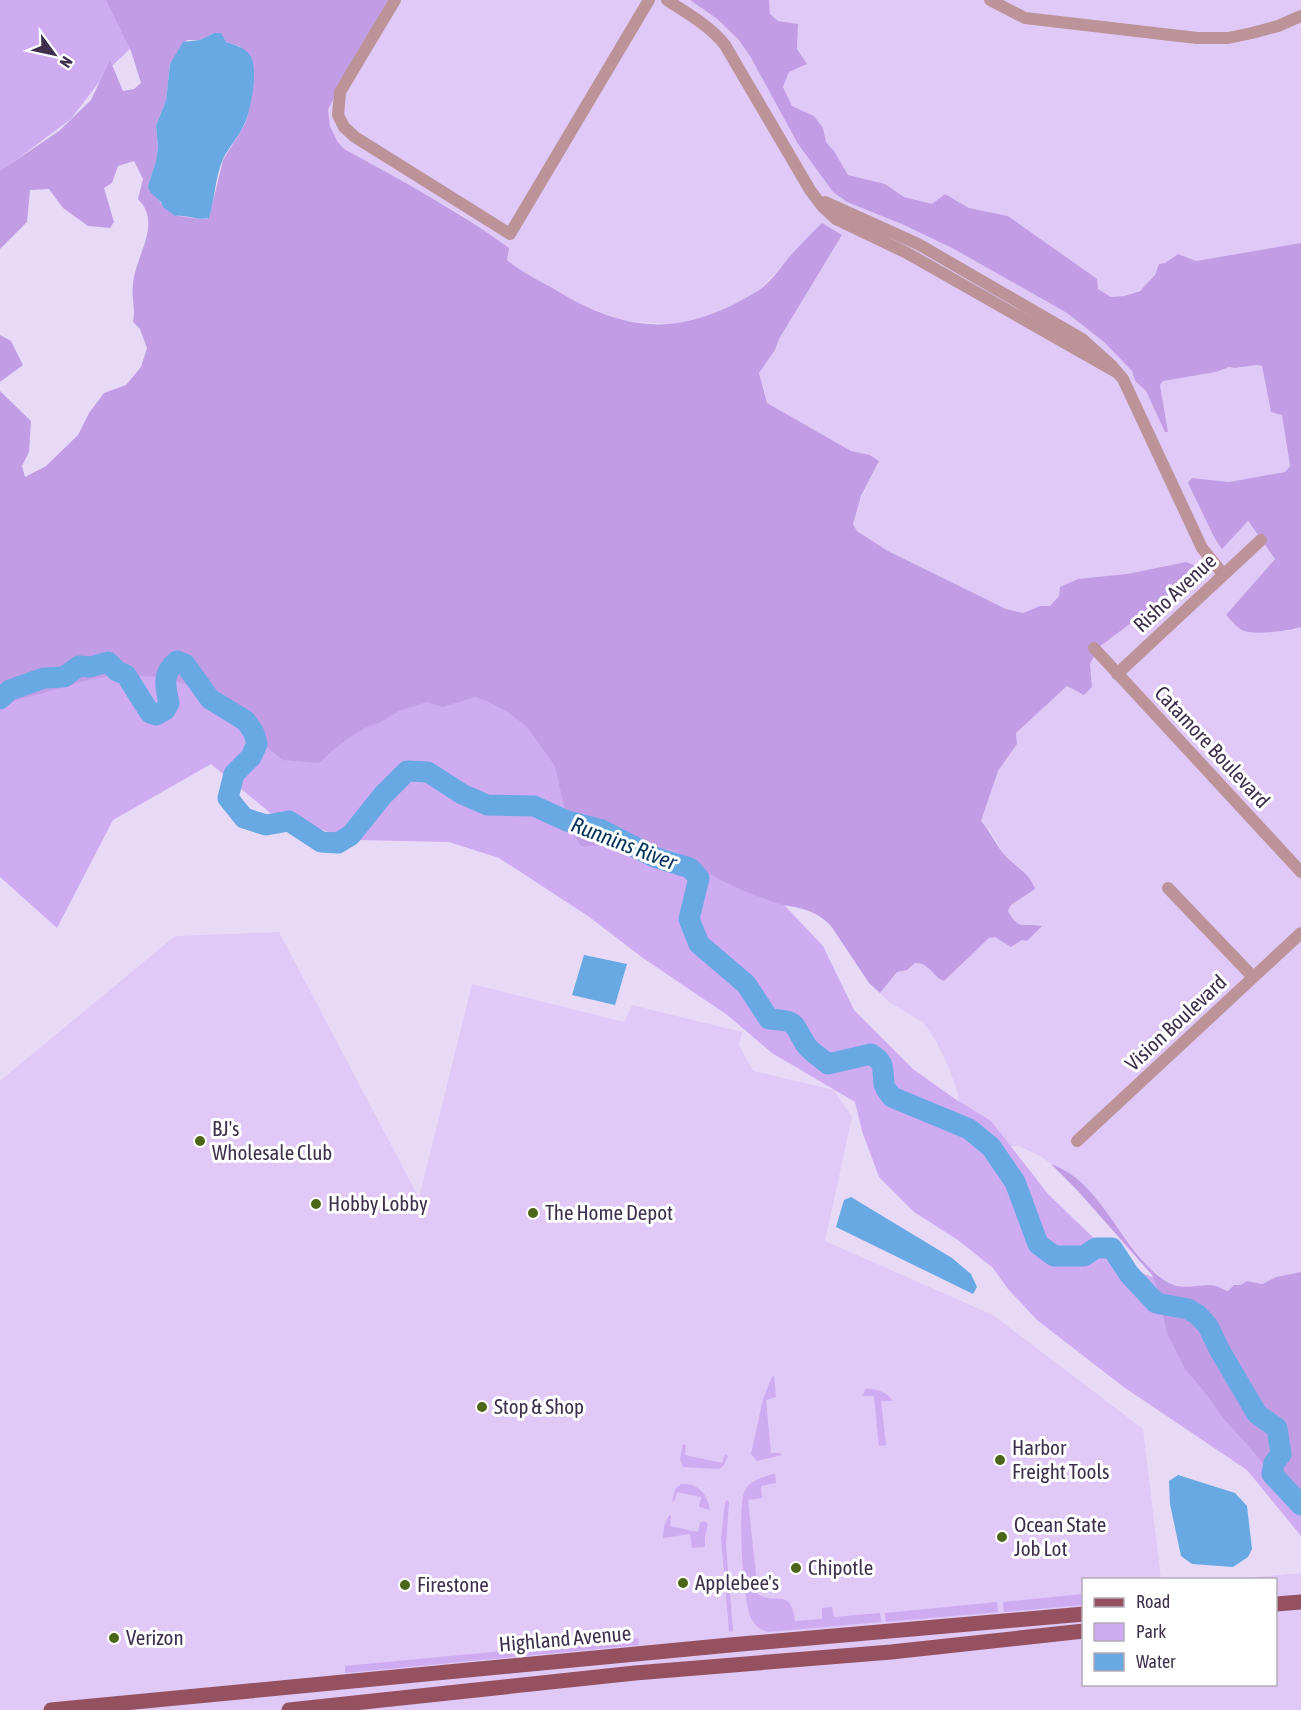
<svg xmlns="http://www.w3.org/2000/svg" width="1301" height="1710" font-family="'Asap Condensed',sans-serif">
  <rect width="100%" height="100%" fill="#e8daf7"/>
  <path fill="#e0c8f7" d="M 388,0 L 690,0 L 716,18 L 738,39 L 750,56 L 798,144 L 833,192 L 847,202 L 904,225 L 954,249 L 1067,313 L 1104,342 L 1132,371 L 1135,381 L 1146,391 L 1165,429 L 1168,431 L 1160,385 L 1163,381 L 1216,372 L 1229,367 L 1235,368 L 1257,365 L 1262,366 L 1271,412 L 1282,414 L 1290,466 L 1285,472 L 1229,482 L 1192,478 L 1214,539 L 1222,548 L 1247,521 L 1275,559 L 1227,615 L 1261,632 L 1294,630 L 1301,627 L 1301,1272 L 1276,1277 L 1262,1284 L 1247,1281 L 1228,1291 L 1210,1285 L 1184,1287 L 1171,1284 L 1149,1268 L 1094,1198 L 1063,1169 L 1051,1164 L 1040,1156 L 1019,1146 L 997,1146 L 963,1118 L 957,1091 L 949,1068 L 937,1043 L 924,1023 L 889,1002 L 880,993 L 897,972 L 907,970 L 915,963 L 921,963 L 927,966 L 939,979 L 944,981 L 989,938 L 995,936 L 1011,947 L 1022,940 L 1027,941 L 1041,925 L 1018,926 L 1013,921 L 1008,911 L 1011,905 L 1034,889 L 1034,885 L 1021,869 L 1003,853 L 990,830 L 981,821 L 998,771 L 1017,744 L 1016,733 L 1021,727 L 1067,686 L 1084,695 L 1092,687 L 1090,664 L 1099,647 L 1202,569 L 1186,562 L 1127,574 L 1059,596 L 1050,606 L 1040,606 L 1023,613 L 1006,609 L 978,596 L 888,551 L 857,531 L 853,524 L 856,509 L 879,461 L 870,455 L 851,451 L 767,403 L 759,373 L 775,350 L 779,339 L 842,235 L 822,223 L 760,289 L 744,300 L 717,313 L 689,322 L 669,324 L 622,321 L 575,302 L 518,269 L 507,260 L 508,248 L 461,214 L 344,149 L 337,141 L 330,126 L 328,110 L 352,61 Z
    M 769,0 L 1301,0 L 1301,243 L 1196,261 L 1174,256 L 1165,263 L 1159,265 L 1155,275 L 1144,288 L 1124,296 L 1111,297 L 1098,289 L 1097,284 L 1054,249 L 1008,216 L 969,208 L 945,194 L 932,204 L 920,202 L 904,197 L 885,184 L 848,175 L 834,151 L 826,142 L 823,128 L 814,116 L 792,106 L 783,87 L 789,72 L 807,64 L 797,49 L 798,24 L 778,21 L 770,14 Z
    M 279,932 L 419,1198 L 472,984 L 624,1022 L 632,1005 L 742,1032 L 739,1045 L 753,1071 L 834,1090 L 852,1117 L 825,1241 L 993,1315 L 1143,1429 L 1161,1579 L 1084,1580 L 1084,1684 L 1276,1684 L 1276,1580 L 1234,1579 L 1301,1573 L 1301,1710 L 0,1710 L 0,1081 L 175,936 Z"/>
  <path fill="#cfabf2" d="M 0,0 L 113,0 L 136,43 L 109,69 L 71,119 L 0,172 Z
    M 0,638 L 459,657 L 754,873 L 823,946 L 854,1010 L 913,1069 L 955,1099 L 991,1121 L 1048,1194 L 1101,1245 L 1133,1270 L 1179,1287 L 1301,1402 L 1301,1536 L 1247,1470 L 1125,1388 L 1037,1320 L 1008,1289 L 993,1268 L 958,1240 L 914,1212 L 879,1177 L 862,1131 L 855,1102 L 772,1053 L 726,1014 L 643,958 L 588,916 L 499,858 L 449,842 L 357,840 L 274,816 L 211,764 L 113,820 L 57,928 L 0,877 Z
    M 774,1376 L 776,1397 L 766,1400 L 771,1453 L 780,1453 L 782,1455 L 757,1461 L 751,1454 L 763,1399 L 772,1377 Z
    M 865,1389 C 873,1388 889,1392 892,1401 L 881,1401 L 886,1445 L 879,1446 L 874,1396 L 863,1396 Z
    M 683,1444 L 686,1445 L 685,1455 L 722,1463 L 725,1454 L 728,1456 L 724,1465 L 719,1469 L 683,1467 L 680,1459 Z
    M 772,1474 L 775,1474 L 776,1483 L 761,1486 L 762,1498 L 748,1500 L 758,1594 C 775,1606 791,1586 795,1621 L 822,1619 L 822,1608 L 832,1607 L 834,1617 L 880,1613 L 881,1622 L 768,1632 C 760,1630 754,1625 751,1618 C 743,1602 737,1506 745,1490 C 750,1480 763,1478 772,1474 Z
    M 681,1484 C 699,1483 707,1494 710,1510 L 699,1507 L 701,1497 L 677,1492 L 675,1500 L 672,1502 L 675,1489 Z
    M 727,1500 L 729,1502 L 726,1546 L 733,1630 L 731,1632 L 729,1631 L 721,1538 L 725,1503 Z
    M 669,1515 L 671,1516 L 670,1526 L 698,1532 L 700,1523 L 704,1521 L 708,1524 L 705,1536 L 705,1547 L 692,1548 L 690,1534 L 663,1538 L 664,1527 Z
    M 1083,1594 L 1083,1605 L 1004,1612 L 1003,1602 Z
    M 997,1602 L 998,1612 L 886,1622 L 885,1613 Z
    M 638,1638 L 639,1645 L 345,1673 L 345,1666 Z"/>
  <path fill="#c29de6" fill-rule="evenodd" d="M 106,0 L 388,0 L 352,61 L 328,110 L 330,126 L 337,141 L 344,149 C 401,180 457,210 509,248 L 507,260 C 521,272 538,280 554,289 C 629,335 684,337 759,290 C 771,282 781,267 790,256 C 800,245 811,234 822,223 L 842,235 L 779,339 L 775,350 L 759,373 L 767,403 L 851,451 L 870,455 L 879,461 L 861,496 L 853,524 L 857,531 L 888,551 L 1006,609 L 1023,613 L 1040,606 L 1050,606 L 1059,596 L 1060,587 L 1078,579 L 1127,574 L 1186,562 L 1203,569 L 1099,647 L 1090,664 L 1092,687 L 1084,695 L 1067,686 L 1016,733 L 1017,744 L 998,771 L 981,821 C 990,831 995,843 1003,853 C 1013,865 1030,873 1035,889 L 1011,905 L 1008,911 C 1019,932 1024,922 1042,926 L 1027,941 L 1022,940 L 1011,947 L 995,937 L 989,938 L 944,981 C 933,977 929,962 915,963 L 907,970 L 897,972 L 880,993 L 869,983 L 831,926 C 810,904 792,910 768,900 C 745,892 721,881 700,869 C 691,863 684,854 674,851 C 662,847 649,849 637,849 C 628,849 619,845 610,845 C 601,844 591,846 582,847 L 575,837 L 566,815 L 555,766 L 527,727 L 508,712 L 485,700 L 475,697 L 443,707 L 427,702 L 399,711 L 381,722 L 365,728 L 352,736 L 334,749 L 319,763 L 283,760 L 256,739 L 239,716 L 220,699 L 203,690 L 162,677 L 116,675 L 92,679 L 0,705 L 0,391 L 31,421 L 29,452 L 22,466 L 25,477 L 46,466 L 78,435 L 89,413 L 104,393 L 126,385 L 141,367 L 147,348 L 140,329 L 133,322 C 136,310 131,297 133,284 C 135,256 163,224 138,199 L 143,179 L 134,161 L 118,166 L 112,183 L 104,188 L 114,222 L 110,228 L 88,226 L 63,208 L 49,189 L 30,190 L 27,222 L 0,249 L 0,171 L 59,131 L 91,100 L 110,60 L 123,91 L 134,89 L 141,83 L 131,51 ZM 214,33 L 226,42 L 239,46 L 253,63 L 252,94 L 248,114 L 245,124 L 223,160 L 209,218 C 198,221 186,215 175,216 L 164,207 L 148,186 L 156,161 L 158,147 L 156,126 L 166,100 L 170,64 L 187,40 L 200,40 Z
    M 690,0 L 769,0 L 770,14 L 778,21 L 798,24 L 797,49 L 807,64 L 789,72 L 783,87 L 792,106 L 814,116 L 823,128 L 826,142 L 834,151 L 848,175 L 885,184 L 904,197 L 932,204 L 945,194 L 969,208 L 1008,216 L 1097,279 L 1098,289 L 1111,297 L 1124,296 L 1140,291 L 1155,275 L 1159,264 L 1165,263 L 1178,254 L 1196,261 L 1301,243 L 1301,627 C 1289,631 1257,635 1244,631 C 1238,629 1231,620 1226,615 L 1275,559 L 1248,521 L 1222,549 L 1215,539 L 1188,483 L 1192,478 L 1229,482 L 1285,472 L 1290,466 L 1282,415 L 1271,412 L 1262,366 L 1257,365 L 1235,368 L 1229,367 L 1216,372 L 1163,381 L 1160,385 L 1168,432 L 1165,432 L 1146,391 L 1135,381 L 1132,371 L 1104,342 L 1067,313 L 954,249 L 904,225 L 847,202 L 833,192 L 798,144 L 750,56 L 738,39 L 716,18 Z
    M 0,335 L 11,341 L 23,365 L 0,382 Z
    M 1051,1164 C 1104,1182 1122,1256 1169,1283 C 1182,1290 1197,1285 1210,1285 C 1216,1285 1222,1289 1228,1291 L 1234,1285 L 1240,1285 L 1247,1281 L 1262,1284 L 1276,1277 L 1301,1272 L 1301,1512 L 1278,1486 L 1259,1458 L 1224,1419 L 1203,1390 L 1185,1369 L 1167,1333 L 1157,1287 L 1152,1275 L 1078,1191 Z"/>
  <path fill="#68a9e3" d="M 214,33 L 221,33 L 226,42 C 235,45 244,47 250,55 C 259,68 251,109 245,123 C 239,136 229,147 223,159 C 215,177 215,199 209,218 C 198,221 186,214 175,216 L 163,207 L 161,202 L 150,192 L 148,186 L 156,161 L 158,147 L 156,126 L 166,100 L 170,64 L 183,42 L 200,40 Z
    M 584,955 L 627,964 L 615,1005 L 572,995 Z
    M 851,1197 L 952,1258 L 971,1274 L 977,1287 L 973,1294 L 836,1227 L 844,1200 Z
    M 1178,1475 L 1235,1493 L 1247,1506 L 1252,1549 L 1248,1557 L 1233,1567 L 1192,1564 L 1181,1556 L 1170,1504 L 1169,1481 Z"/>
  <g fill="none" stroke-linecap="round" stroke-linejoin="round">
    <path stroke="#68a9e3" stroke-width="21" d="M 0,699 L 10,690 L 44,678 L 64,677 L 79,666 L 90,667 L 108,662 L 117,671 L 126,675 L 150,713 L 156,715 L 165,710 L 169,703 C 165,686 162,673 177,661 L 185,664 L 210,699 L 246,721 L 254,733 L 257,744 L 251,757 L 234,774 L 228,798 L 244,818 L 266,825 L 289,821 L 321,842 L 338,843 L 351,835 L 383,795 L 407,771 L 428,772 L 462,794 L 487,805 L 534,806 L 567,821 L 602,830 L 654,857 L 690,868 L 699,878 L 689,919 L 699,944 L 746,984 L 769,1019 C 799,1021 792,1023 806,1045 C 811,1052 821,1058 828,1064 L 871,1054 C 886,1063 882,1069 884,1084 C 885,1089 889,1093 892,1097 L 969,1129 L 991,1147 L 1015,1182 L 1038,1244 L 1054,1256 L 1084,1256 L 1096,1248 L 1112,1248 L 1129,1274 L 1156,1303 L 1188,1309 L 1198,1315 L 1208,1326 L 1219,1349 L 1257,1414 L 1277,1428 L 1281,1454 L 1274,1463 L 1272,1474 L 1301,1505"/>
    <path stroke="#bb9399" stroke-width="12" d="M 395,0 L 340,92 L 338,115 L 344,127 L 355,137 L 510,234 L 649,0
      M 667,0 C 688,14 709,25 725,45 L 810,190 L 822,206 L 836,219 L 907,253 L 1118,373
      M 990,0 L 1025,18 L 1197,38 L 1228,38 L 1252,33 L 1278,26 L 1301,16
      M 825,202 L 918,244 L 1082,339 L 1111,365 L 1123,379 L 1202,548 L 1223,574
      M 1094,648 L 1301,872
      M 1117,674 L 1261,540
      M 1168,888 L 1253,977
      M 1077,1141 L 1301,933"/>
    <path stroke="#95515f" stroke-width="15" d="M 1276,1604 L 1301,1602
      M 51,1710 L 730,1645 L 1084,1614
      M 289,1710 L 635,1673 L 891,1652 L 1084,1631"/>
  </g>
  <g fill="#4b6619" stroke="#fff" stroke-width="2">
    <circle cx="200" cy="1141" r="6"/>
    <circle cx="316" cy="1204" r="6"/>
    <circle cx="533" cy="1213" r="6"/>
    <circle cx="482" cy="1407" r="6"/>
    <circle cx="1000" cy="1460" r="6"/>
    <circle cx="1002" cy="1537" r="6"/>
    <circle cx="796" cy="1568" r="6"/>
    <circle cx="683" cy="1583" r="6"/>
    <circle cx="405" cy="1585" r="6"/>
    <circle cx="114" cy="1638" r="6"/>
  </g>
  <g text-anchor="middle" stroke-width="6" stroke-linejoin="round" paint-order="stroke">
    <g font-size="21" fill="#3e2f4c" stroke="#fff">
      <text transform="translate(1175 593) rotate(-43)" y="7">Risho Avenue</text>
      <text transform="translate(1212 747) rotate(47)" y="7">Catamore Boulevard</text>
      <text transform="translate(1176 1023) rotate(-43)" y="7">Vision Boulevard</text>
      <text transform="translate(565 1639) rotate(-5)" y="7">Highland Avenue</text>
    </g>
    <g font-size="21" fill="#3e2f4c" stroke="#fff" text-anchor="start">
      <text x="212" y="1136">BJ's<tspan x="212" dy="24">Wholesale Club</tspan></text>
      <text x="328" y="1211">Hobby Lobby</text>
      <text x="545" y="1220">The Home Depot</text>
      <text x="494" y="1414">Stop &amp; Shop</text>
      <text x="1012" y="1455">Harbor<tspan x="1012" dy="24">Freight Tools</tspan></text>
      <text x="1014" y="1532">Ocean State<tspan x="1014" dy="24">Job Lot</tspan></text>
      <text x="808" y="1575">Chipotle</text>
      <text x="695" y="1590">Applebee's</text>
      <text x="417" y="1592">Firestone</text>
      <text x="126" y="1645">Verizon</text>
    </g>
    <g font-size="22" font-style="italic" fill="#01345a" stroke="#fff">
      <text transform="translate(624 843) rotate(21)" y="8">Runnins River</text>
    </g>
  </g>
  <rect x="1082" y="1578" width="195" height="108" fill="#ffffff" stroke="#b2acb7" stroke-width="1.5"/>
  <rect x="1094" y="1598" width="30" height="9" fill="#95515f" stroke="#b2acb7" stroke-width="1.5"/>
  <text x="1136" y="1608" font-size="18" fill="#3e2f4c">Road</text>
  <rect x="1094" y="1623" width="30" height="18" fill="#cfabf2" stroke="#b2acb7" stroke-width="1.5"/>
  <text x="1136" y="1638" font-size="18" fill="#3e2f4c">Park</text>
  <rect x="1094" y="1653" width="30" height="18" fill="#68a9e3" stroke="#b2acb7" stroke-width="1.5"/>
  <text x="1136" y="1668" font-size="18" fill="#3e2f4c">Water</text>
  <g transform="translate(54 54) rotate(123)" stroke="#ffffff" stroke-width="4.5" paint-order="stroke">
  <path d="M0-4.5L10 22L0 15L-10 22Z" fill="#3e2f4c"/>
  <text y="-9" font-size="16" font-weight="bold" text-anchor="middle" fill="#3e2f4c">N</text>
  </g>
</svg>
